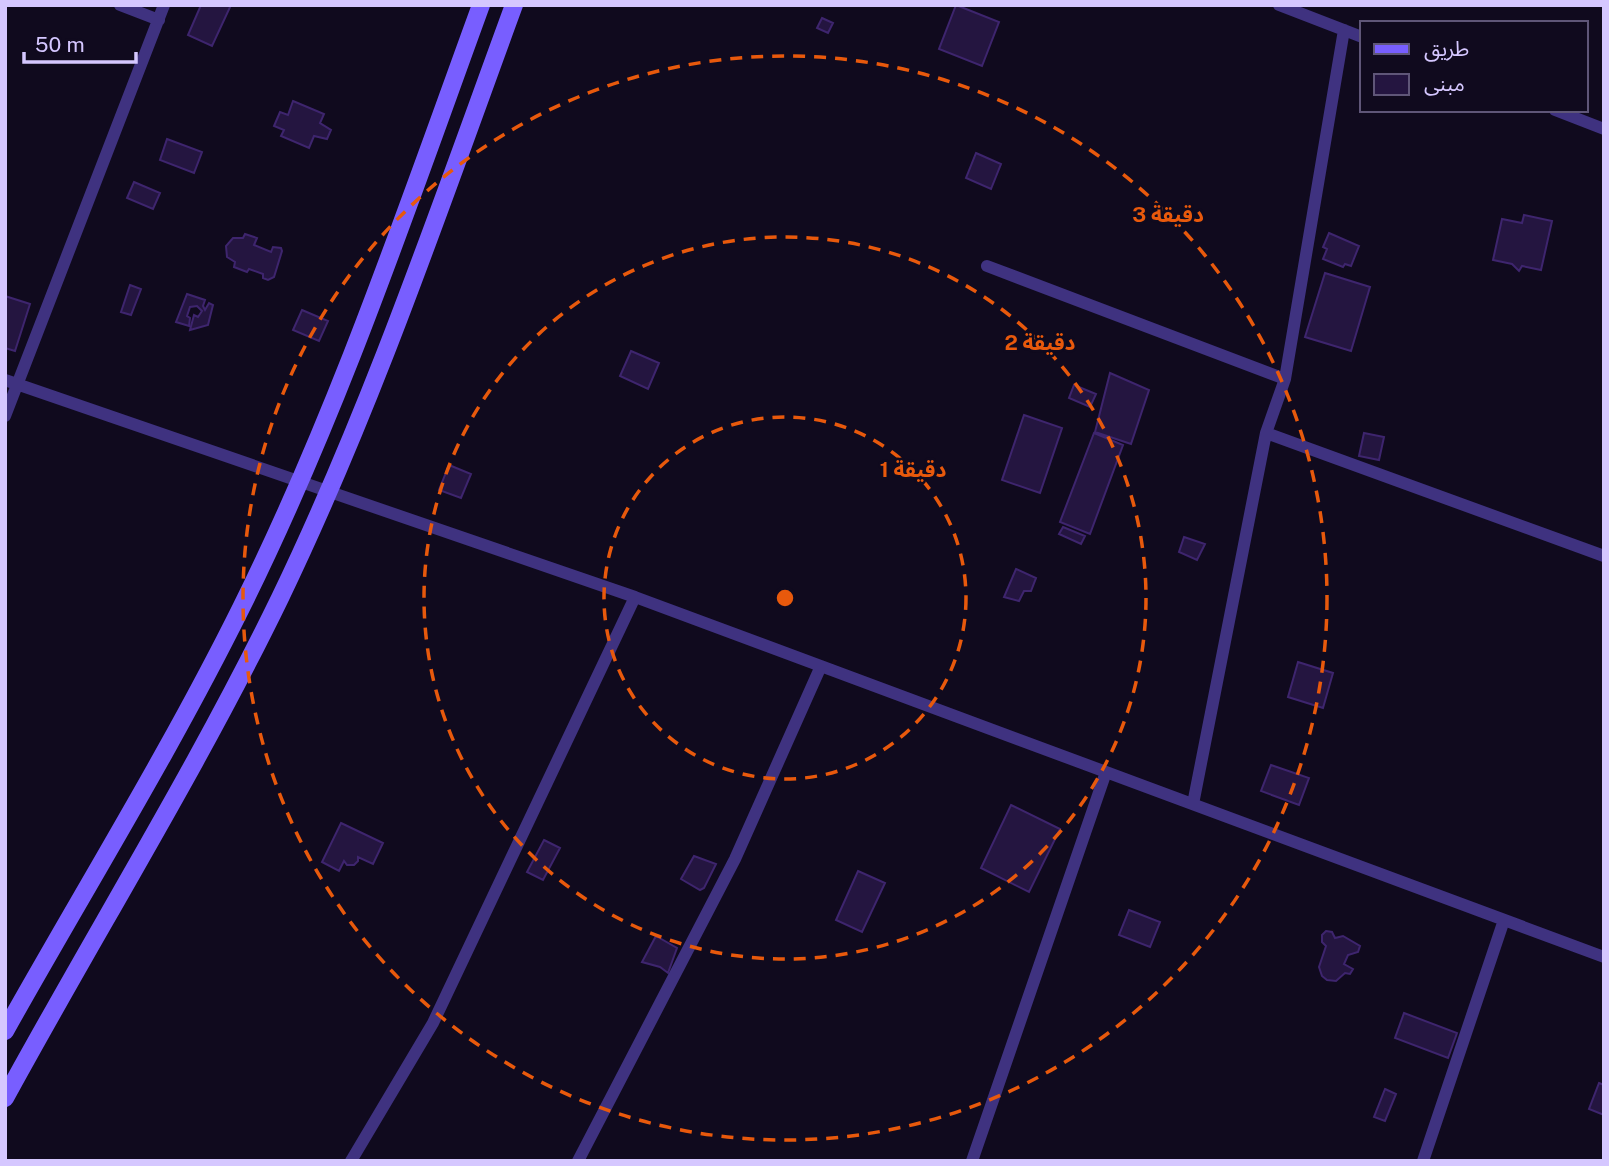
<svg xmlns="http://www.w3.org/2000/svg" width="1609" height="1166" font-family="'Public Sans','Noto Sans Arabic',sans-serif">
  <rect width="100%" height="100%" fill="#100a1e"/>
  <path fill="#241540" stroke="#3e256e" stroke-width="2" d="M 201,5 L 231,5 L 212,46 L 188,35 Z
    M 956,5 L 999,22 L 982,66 L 939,49 Z
    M 822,18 L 833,23 L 828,33 L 817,28 Z
    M 293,101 L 324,114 L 320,123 L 331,130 L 327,139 L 314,136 L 309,148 L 281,136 L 284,130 L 274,126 L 280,112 L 288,115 Z
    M 167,139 L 202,152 L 194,173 L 160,160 Z
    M 976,153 L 1001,164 L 991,189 L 966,178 Z
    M 134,182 L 160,193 L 153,209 L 127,198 Z
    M 1524,215 L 1552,221 L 1541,270 L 1522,266 L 1519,271 L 1512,264 L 1493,260 L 1502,219 L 1522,223 Z
    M 1329,233 L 1359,246 L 1351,266 L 1345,264 L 1343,267 L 1323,259 L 1327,249 L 1323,247 Z
    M 245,234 L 257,238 L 254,245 L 271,252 L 273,247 L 281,248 L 282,251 L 274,277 L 268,280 L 263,278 L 263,274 L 249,269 L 247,272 L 234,267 L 235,262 L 227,257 L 226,246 L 233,238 L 243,238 Z
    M 1325,273 L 1370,287 L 1351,351 L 1305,337 Z
    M 130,285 L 141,289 L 131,315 L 121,312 Z
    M 187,294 L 205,300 L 203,306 L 205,310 L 209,303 L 213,305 L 208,325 L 190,330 L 194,315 L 198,317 L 202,311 L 197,306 L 190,307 L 187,316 L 190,318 L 189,326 L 176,322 Z
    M 5,296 L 30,304 L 15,351 L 5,348 Z
    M 302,310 L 328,321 L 319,341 L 293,330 Z
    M 631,351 L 659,363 L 648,389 L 620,376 Z
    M 1110,373 L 1149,390 L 1131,444 L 1095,432 Z
    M 1074,385 L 1096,394 L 1090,407 L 1069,398 Z
    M 1024,415 L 1062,428 L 1040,493 L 1002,480 Z
    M 1094,433 L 1123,445 L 1090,534 L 1060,522 Z
    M 1364,433 L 1384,437 L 1379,460 L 1359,456 Z
    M 449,465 L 471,474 L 461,498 L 439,490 Z
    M 1063,527 L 1085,536 L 1081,544 L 1059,534 Z
    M 1184,537 L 1205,544 L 1197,560 L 1179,552 Z
    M 1016,569 L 1036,578 L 1031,591 L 1024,591 L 1019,601 L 1004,597 Z
    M 1298,662 L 1333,673 L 1323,708 L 1288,697 Z
    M 1271,765 L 1309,778 L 1299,805 L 1261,791 Z
    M 1011,805 L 1060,829 L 1029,892 L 981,868 Z
    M 341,823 L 383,843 L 373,864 L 358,857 L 358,861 L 354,865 L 347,865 L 344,861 L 339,871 L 322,862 Z
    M 544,840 L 560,848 L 543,880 L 527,872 Z
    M 694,856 L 716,864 L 704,888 L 700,890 L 681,879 Z
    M 858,871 L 885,883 L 862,932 L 836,920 Z
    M 1129,910 L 1160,922 L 1150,947 L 1119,935 Z
    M 1326,931 L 1332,932 L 1335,938 L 1343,936 L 1360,946 L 1358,952 L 1348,955 L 1344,964 L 1353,969 L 1350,974 L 1345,973 L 1336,981 L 1327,980 L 1322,976 L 1319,967 L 1326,946 L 1322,942 L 1322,935 Z
    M 656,936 L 677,948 L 668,973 L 660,967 L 642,962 Z
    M 1404,1013 L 1457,1033 L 1448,1058 L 1395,1038 Z
    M 1599,1083 L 1604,1085 L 1604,1115 L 1589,1109 Z
    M 1385,1089 L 1396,1094 L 1385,1121 L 1374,1117 Z"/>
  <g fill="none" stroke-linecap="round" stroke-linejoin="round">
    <path stroke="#3f3280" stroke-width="12" d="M 120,5 L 159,20
      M 1279,5 L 1362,37
      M 1555,110 L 1604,129
      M 987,266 L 1285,379
      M 5,380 L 635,597 L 1604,957
      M 5,416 L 164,5
      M 1266,433 L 1604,556
      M 1193,804 L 1266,433 L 1285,379 L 1344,30
      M 351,1161 L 433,1023 L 635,597
      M 578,1161 L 735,859 L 821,666
      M 972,1161 L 1106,772
      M 1423,1161 L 1504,920"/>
    <path stroke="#785eff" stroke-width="18" d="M 5,1031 C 84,890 169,753 241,608 C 337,415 407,208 481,5
      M 5,1098 C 96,931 197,769 280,598 C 372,407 441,204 514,5"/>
  </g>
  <g fill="none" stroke="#e8590c" stroke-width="3.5" stroke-dasharray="12 9">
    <circle cx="785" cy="598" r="181"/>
    <circle cx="785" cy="598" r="361"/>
    <circle cx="785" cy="598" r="542"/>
  </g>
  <circle cx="785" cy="598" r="10" fill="#e8590c" stroke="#100a1e" stroke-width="3.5"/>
  <g font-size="21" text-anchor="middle" font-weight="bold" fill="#e8590c" stroke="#100a1e" stroke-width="5" stroke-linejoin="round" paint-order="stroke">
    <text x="1168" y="222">3 دقيقة</text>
    <text x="1040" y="350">2 دقيقة</text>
    <text x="913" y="477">1 دقيقة</text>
  </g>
  <rect width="1609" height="1166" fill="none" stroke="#d5c7ff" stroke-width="14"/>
  <rect x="1360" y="21" width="228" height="91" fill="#100a1e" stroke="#5f5678" stroke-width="2"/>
  <rect x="1374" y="44" width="35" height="10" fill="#785eff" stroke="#5f5678" stroke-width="2"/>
  <text x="1424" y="56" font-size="21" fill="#d5c7ff">طريق</text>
  <rect x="1374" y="74" width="35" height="21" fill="#241540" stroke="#5f5678" stroke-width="2"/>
  <text x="1424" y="91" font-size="21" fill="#d5c7ff">مبنى</text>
  <path d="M24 52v10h112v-10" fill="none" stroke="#d5c7ff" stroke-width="3.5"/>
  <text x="35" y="52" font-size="21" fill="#d5c7ff" stroke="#100a1e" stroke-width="5" paint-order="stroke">50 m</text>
</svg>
